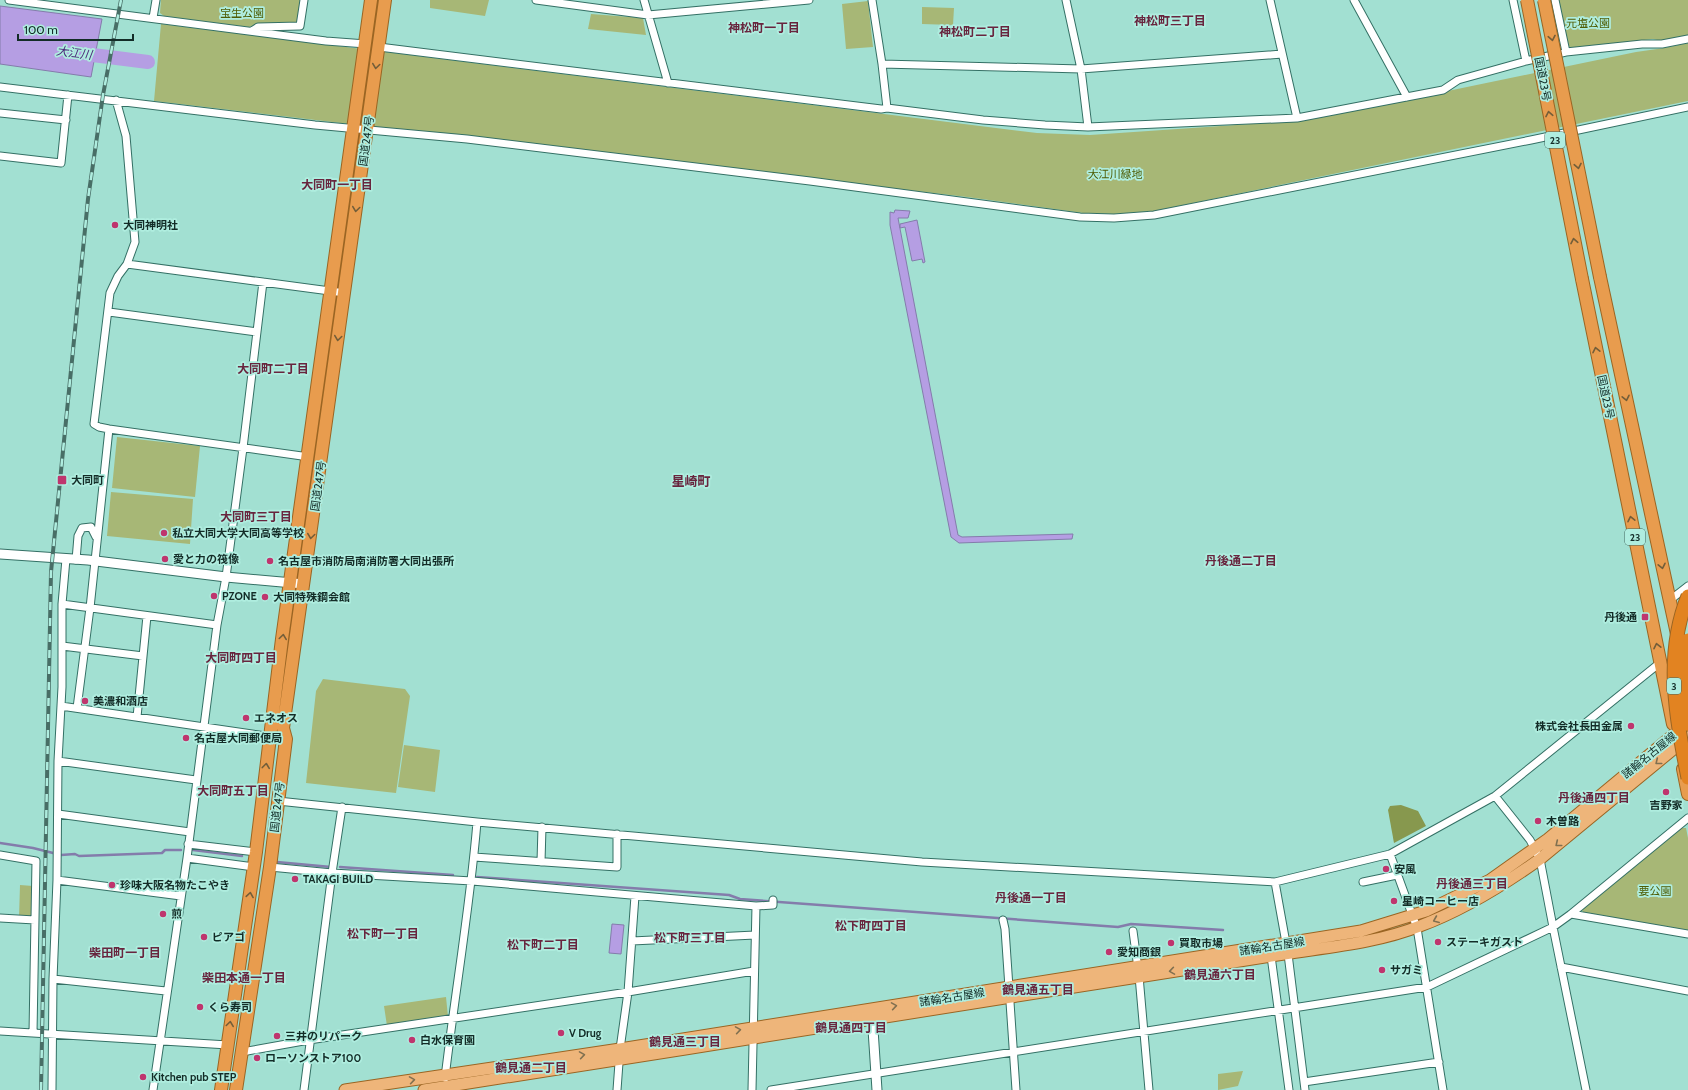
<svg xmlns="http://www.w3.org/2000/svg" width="1688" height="1090" font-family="Cabin,'Noto Sans JP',sans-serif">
  <rect width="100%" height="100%" fill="#a2e0d2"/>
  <path fill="#a7b776" d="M 161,0 L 300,0 L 297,24 L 255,25 L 249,27 L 164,16 L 160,13 Z
    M 430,0 L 489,0 L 485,16 L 430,8 Z
    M 1558,0 L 1688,0 L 1688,35 L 1661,41 L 1653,39 L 1573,48 L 1568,46 Z
    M 868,1 L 873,47 L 846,49 L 842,4 Z
    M 922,7 L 954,8 L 953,25 L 922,24 Z
    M 591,14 L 643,18 L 646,35 L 588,29 Z
    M 161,24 L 1037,133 L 1090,135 L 1308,120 L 1636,52 L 1664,48 L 1688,43 L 1688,101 L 1154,211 L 1114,214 L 1083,213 L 967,197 L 154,101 Z
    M 117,437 L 200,446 L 195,497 L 112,488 Z
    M 111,492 L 193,499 L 190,544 L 107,536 Z
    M 323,679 L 405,689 L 410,696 L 396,793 L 306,783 L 316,691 Z
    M 404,745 L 440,750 L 435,792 L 398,787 Z
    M 1681,828 L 1686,828 L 1688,838 L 1688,930 L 1583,913 L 1582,909 Z
    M 20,885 L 33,886 L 34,914 L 31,918 L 19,918 Z
    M 446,997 L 448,1017 L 387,1026 L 384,1006 Z
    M 1243,1071 L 1238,1086 L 1218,1090 L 1218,1074 Z"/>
  <path fill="#87984e" d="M 1401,805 L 1418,811 L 1426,826 L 1394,843 L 1388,810 L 1390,806 Z"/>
  <path fill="#b59ee3" stroke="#847cab" d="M 0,6 L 102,19 L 91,77 L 0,64 Z
    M 895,210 L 910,211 L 908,218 L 898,218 L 958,535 L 962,537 L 1073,534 L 1072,539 L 959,543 L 951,537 L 890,225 L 890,212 L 894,213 Z
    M 917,220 L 925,262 L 923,263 L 922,259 L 912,261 L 905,227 L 900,228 L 900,224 Z
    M 612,924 L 624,925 L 621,954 L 609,953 Z"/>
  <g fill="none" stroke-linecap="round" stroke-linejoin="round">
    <path stroke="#847cab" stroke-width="2.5" d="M 0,843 L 33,848 L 61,855 L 75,854 L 79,856 L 162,853 L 165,850 L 181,850
      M 193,850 L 242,856
      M 277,862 L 331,867
      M 340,867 L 453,875
      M 477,877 L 729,895 L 740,899 L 1118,927 L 1131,924 L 1223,930"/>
    <path stroke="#b59ee3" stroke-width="14" d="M 77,53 L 148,62"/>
    <g stroke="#347065" stroke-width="9">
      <path id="minor" d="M 9,0 L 326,41 L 366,44
        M 536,0 L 648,15 L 809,0
        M 644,0 L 668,83
        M 872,0 L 882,64 L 887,108
        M 1066,0 L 1081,69 L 1088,127
        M 1270,0 L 1297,118
        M 1354,0 L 1407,97
        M 1513,0 L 1526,61
        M 1555,0 L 1566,52
        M 153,18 L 156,0
        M 252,31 L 258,27 L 300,26 L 304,0
        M 379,47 L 881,109 L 887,108 L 983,120 L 1045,125 L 1088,127 L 1297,118 L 1443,90 L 1458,80 L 1526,61 L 1566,52 L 1642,44 L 1662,44 L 1688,39
        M 882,64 L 1081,69 L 1282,54
        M 0,87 L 315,125 L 467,139 L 810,181 L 1080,217 L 1114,218 L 1154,215 L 1531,140 L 1688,107
        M 116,100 L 126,136 L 135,242 L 127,264 L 118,276 L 110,293 L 94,424 L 99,427 L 109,429 L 309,457
        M 0,113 L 66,120
        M 0,156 L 61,163 L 68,95
        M 127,264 L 345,293
        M 109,312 L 257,332
        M 76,560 L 78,536 L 82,528 L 91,527 L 96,537
        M 1670,600 L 1688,586
        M 62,604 L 217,625
        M 62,646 L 143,656
        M 61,706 L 286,739
        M 77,708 L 90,608 L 109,429
        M 137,717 L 147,616
        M 58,761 L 196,780
        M 1495,796 L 1530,840 L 1540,859 L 1553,927 L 1586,1090
        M 278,801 L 477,822 L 922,862 L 1275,882 L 1390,854 L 1495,796 L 1661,662
        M 58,814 L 190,832
        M 188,844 L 256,852
        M 1390,854 L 1417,928 L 1443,1090
        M 0,855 L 36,861 L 33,1033
        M 474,857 L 617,867 L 617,834
        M 187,858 L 254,867
        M 541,862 L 542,827
        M 270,867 L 332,873 L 472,881 L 756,906 L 773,905 L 773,900
        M 57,880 L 181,896
        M 1275,882 L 1288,954 L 1305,1090
        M 1363,882 L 1397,875
        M 1571,914 L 1688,934
        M 0,918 L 35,920
        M 1003,920 L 1005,929 L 1016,1090
        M 1133,931 L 1139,976 L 1149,1090
        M 632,941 L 755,935
        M 1271,956 L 1289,1090
        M 1561,967 L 1688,991
        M 53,979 L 166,991
        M 0,1031 L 228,1045
        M 242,1052 L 309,1040 L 628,992 L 754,971
        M 445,1078 C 455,992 470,908 477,822
        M 1304,1082 L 1439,1062
        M 52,1090 L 53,979 L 57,880 L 58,761 L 62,687 L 62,604 L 66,559
        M 153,1090 L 187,858 L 217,625 L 226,577 L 243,448 L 263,282
        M 304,1090 L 332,873 L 342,807
        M 617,1090 L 620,1049 L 628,992 L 635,896
        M 752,1090 L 756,906
        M 771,1090 L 1427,987 L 1553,927 L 1571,914 L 1688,818"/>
    </g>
    <g stroke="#347065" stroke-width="11">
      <path id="tertiary" d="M 0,554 L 88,560 L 226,577 L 304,584
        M 872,1014 L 877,1090"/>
    </g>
    <g stroke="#9a6523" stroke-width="13">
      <path id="primary" d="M 345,1090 L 620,1049 L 1361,931 L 1426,911 L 1490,880 L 1548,839 L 1684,726
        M 424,1090 C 620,1060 815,1028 1011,997 C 1102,982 1193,969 1284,954 C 1329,947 1377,943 1420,926 C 1463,910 1502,886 1540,859 L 1688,737"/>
    </g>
    <g stroke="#9a6523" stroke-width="14">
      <path id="trunk" d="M 1600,277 L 1677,634
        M 1582,279 L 1673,724
        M 1683,769 L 1688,794
        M 221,1090 L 256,852 L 282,639 L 371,0
        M 236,1090 L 270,867 L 286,739 L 283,728 L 385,0"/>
    </g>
    <use href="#minor" stroke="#fff" stroke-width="7"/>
    <use href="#tertiary" stroke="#fff" stroke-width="9"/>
    <use href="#primary" stroke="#eeb57a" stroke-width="11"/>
    <use href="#trunk" stroke="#e89c4e" stroke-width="12"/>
    <g stroke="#486e66" stroke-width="4">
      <path id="rail" d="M 41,1090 L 51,572 L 88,199 L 103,95 L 121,0"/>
    </g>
    <use href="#rail" stroke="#afeddf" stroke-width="2.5" stroke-dasharray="8" stroke-linecap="butt"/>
    <g stroke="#9a6523" stroke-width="14" stroke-linecap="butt">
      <path id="trunk-bridge" d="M 1527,0 L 1582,279
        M 1544,0 L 1600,277"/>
    </g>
    <g stroke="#9a6523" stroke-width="15" stroke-linecap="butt">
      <path id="motorway-bridge" d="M 1688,596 C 1664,655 1676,717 1688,778
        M 1688,640 L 1685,677 L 1688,724"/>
    </g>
    <use href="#trunk-bridge" stroke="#e89c4e" stroke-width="12"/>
    <use href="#motorway-bridge" stroke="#e28321" stroke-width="13"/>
  </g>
  <defs><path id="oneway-chevron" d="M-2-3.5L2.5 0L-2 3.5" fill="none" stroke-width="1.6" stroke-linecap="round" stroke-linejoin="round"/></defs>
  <g stroke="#735e39">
    <use href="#oneway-chevron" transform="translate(1552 38) rotate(79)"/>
    <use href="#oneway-chevron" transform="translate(376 66) rotate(98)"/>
    <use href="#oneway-chevron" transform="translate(1549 114) rotate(-101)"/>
    <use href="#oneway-chevron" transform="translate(1578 166) rotate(79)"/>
    <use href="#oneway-chevron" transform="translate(356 209) rotate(98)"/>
    <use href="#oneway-chevron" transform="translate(1574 241) rotate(-101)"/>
    <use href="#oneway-chevron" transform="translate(338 338) rotate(98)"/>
    <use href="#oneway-chevron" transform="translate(1596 350) rotate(-102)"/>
    <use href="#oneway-chevron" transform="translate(1626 398) rotate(78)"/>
    <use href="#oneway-chevron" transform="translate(1631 519) rotate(-102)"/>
    <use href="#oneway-chevron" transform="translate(311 536) rotate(98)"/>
    <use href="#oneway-chevron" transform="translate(1662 566) rotate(78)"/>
    <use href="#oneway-chevron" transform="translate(283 637) rotate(-82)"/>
    <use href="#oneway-chevron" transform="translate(1657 646) rotate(-102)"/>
    <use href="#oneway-chevron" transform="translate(266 766) rotate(-83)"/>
    <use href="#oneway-chevron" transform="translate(250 895) rotate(-81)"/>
    <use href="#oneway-chevron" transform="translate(230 1024) rotate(-82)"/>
  </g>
  <g stroke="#807050">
    <use href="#oneway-chevron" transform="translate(1658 762) rotate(141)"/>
    <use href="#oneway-chevron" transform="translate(1558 844) rotate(141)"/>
    <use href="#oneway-chevron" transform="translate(1436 920) rotate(157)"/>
    <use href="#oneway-chevron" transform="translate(1172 971) rotate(171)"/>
    <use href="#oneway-chevron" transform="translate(894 1006) rotate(-9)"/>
    <use href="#oneway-chevron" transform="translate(738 1030) rotate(-9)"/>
    <use href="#oneway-chevron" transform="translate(582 1055) rotate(-9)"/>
    <use href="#oneway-chevron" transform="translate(412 1080) rotate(-9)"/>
  </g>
  <g fill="#bf356e" stroke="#afeddf" stroke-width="1.5">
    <circle cx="115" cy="225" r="4"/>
    <rect x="57" y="475" width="10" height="10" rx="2"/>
    <circle cx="164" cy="533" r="4"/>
    <circle cx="165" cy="559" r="4"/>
    <circle cx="270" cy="561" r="4"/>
    <circle cx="214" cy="596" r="4"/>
    <circle cx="265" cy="597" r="4"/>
    <rect x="1641" y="613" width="8" height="8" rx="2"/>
    <circle cx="85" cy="701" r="4"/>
    <circle cx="246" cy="718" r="4"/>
    <circle cx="1631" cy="726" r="4"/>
    <circle cx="186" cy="738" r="4"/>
    <circle cx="1666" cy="792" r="4"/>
    <circle cx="1538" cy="821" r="4"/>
    <circle cx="1386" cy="869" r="4"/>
    <circle cx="295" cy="879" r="4"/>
    <circle cx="112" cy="885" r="4"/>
    <circle cx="1394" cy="901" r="4"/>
    <circle cx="163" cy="914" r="4"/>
    <circle cx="204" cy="937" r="4"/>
    <circle cx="1438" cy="942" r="4"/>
    <circle cx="1171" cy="943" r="4"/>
    <circle cx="1109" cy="952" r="4"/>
    <circle cx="1382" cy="970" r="4"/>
    <circle cx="200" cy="1007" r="4"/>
    <circle cx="561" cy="1033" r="4"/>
    <circle cx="277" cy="1036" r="4"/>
    <circle cx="412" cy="1040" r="4"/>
    <circle cx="257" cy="1058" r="4"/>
    <circle cx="143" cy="1077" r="4"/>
  </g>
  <g text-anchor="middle" stroke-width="3.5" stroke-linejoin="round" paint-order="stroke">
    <g fill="#afeddf" stroke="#42665e" stroke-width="1">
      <rect x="1545" y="132" width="20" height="16" rx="3"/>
      <rect x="1625" y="529" width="20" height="16" rx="3"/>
      <rect x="1667" y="678" width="14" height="16" rx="3"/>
    </g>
    <g font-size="10" font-weight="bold" fill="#132c27">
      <text x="1555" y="144">23</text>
      <text x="1635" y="541">23</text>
      <text x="1674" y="690">3</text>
    </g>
    <g font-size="11" fill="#4f5d05" stroke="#afeddf">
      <text x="242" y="17">宝生公園</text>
      <text x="1588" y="27">元塩公園</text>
      <text x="1115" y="178">大江川緑地</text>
      <text x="1655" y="895">要公園</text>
    </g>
    <g font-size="11" fill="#132c27" stroke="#afeddf">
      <text transform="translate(1543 79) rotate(79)" y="4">国道23号</text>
      <text transform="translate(366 141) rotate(-82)" y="4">国道247号</text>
      <text transform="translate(1606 397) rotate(78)" y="4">国道23号</text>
      <text transform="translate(318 486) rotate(-82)" y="4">国道247号</text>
      <text transform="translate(1649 755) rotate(-39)" y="4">諸輪名古屋線</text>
      <text transform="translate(277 807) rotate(-83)" y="4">国道247号</text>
      <text transform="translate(1272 946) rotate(-9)" y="4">諸輪名古屋線</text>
      <text transform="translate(952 997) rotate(-9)" y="4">諸輪名古屋線</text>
    </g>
    <g font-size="11" font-weight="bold" fill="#132c27" stroke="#afeddf" text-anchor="start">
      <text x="123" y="229">大同神明社</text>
      <text x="71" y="484">大同町</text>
      <text x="172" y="537">私立大同大学大同高等学校</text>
      <text x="173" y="563">愛と力の筏像</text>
      <text x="278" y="565">名古屋市消防局南消防署大同出張所</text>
      <text x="222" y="600">PZONE</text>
      <text x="273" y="601">大同特殊鋼会館</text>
      <text x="1637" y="621" text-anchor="end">丹後通</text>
      <text x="93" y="705">美濃和酒店</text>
      <text x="254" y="722">エネオス</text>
      <text x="1623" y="730" text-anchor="end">株式会社長田金属</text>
      <text x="194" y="742">名古屋大同郵便局</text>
      <text x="1666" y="809" text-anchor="middle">吉野家</text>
      <text x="1546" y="825">木曽路</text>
      <text x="1394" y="873">安風</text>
      <text x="303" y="883">TAKAGI BUILD</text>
      <text x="120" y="889">珍味大阪名物たこやき</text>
      <text x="1402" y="905">星崎コーヒー店</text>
      <text x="171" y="918">煎</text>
      <text x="212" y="941">ピアゴ</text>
      <text x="1446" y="946">ステーキガスト</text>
      <text x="1179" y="947">買取市場</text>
      <text x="1117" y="956">愛知商銀</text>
      <text x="1390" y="974">サガミ</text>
      <text x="208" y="1011">くら寿司</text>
      <text x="569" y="1037">V Drug</text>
      <text x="285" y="1040">三井のリパーク</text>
      <text x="420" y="1044">白水保育園</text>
      <text x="265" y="1062">ローソンストア100</text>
      <text x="151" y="1081">Kitchen pub STEP</text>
    </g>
    <g font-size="12" font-weight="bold" fill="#68253e" stroke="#afeddf">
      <text x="1170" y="25">神松町三丁目</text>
      <text x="764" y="32">神松町一丁目</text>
      <text x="975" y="36">神松町二丁目</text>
      <text x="337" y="189">大同町一丁目</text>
      <text x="273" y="373">大同町二丁目</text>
      <text x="256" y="521">大同町三丁目</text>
      <text x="1241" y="565">丹後通二丁目</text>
      <text x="241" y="662">大同町四丁目</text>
      <text x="233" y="795">大同町五丁目</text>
      <text x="1594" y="802">丹後通四丁目</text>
      <text x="1472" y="888">丹後通三丁目</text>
      <text x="1031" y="902">丹後通一丁目</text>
      <text x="871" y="930">松下町四丁目</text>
      <text x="383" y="938">松下町一丁目</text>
      <text x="690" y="942">松下町三丁目</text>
      <text x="543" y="949">松下町二丁目</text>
      <text x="125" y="957">柴田町一丁目</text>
      <text x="1220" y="979">鶴見通六丁目</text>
      <text x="244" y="982">柴田本通一丁目</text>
      <text x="1038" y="994">鶴見通五丁目</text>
      <text x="851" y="1032">鶴見通四丁目</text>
      <text x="685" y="1046">鶴見通三丁目</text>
      <text x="531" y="1072">鶴見通二丁目</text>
    </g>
    <g font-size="12" font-style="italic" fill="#4c297a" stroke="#afeddf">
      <text transform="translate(74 53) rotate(7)" y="4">大江川</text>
    </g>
    <g font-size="13" font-weight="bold" fill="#68253e" stroke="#afeddf">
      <text x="691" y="486">星崎町</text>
    </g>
  </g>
  <path d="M18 34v6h115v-6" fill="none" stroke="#132c27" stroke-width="2"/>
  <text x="24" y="34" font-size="12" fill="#132c27" stroke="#afeddf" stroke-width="3" paint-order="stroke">100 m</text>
</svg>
